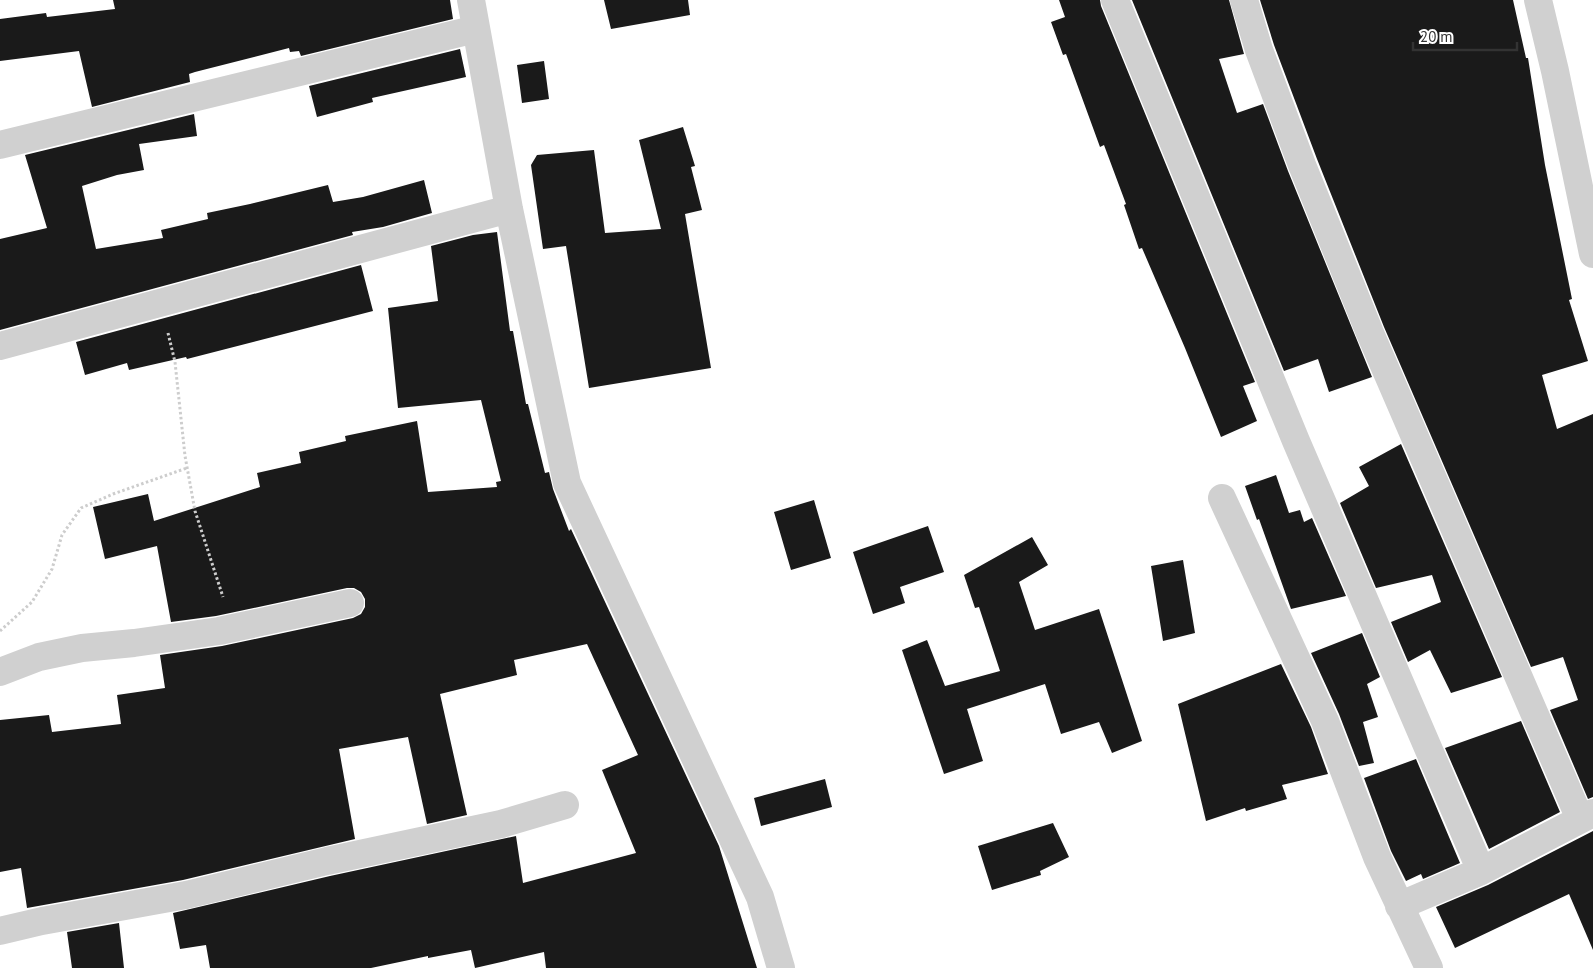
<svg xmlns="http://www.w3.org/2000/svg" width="1593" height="968" font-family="'PT Sans',sans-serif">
  <rect width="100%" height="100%" fill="#fff"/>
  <path fill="#1a1a1a" d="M 113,0 L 450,0 L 453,19 L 301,56 L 299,51 L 290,52 L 289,48 L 195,72 L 189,74 L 190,82 L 92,107 L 79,51 L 0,61 L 0,19 L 46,13 L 47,17 L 115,9 Z
    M 604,0 L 688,0 L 690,15 L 611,29 Z
    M 1059,0 L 1100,0 L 1101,6 L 1255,382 L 1243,386 L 1257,421 L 1221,437 L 1185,348 L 1142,248 L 1139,249 L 1124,205 L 1126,204 L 1104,145 L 1100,147 L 1066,54 L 1063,55 L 1051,22 L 1065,17 Z
    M 1132,0 L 1229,0 L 1244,54 L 1219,59 L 1237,113 L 1263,104 L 1288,171 L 1372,377 L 1329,392 L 1318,359 L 1284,371 Z
    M 1260,0 L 1513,0 L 1526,58 L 1528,58 L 1545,165 L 1572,299 L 1569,300 L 1588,361 L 1542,375 L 1557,429 L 1593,414 L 1593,797 L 1588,799 L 1550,710 L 1578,700 L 1563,657 L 1531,667 L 1384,327 L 1317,159 L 1274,45 Z
    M 460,49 L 466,77 L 372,98 L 373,102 L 317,117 L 309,86 Z
    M 544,61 L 549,99 L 522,103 L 517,65 Z
    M 194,114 L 197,136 L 139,144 L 144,170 L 117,175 L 82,186 L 96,249 L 163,238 L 161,230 L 208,219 L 207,213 L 250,204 L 328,185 L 333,202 L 363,197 L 424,180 L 432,213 L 383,227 L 352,232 L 353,235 L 0,330 L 0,239 L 47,228 L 25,155 Z
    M 683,127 L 695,166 L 691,167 L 702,210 L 685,214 L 711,368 L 589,388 L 566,246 L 543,249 L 531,165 L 537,155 L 594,150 L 605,233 L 661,229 L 639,140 Z
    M 497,232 L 510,331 L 513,331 L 526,404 L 528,404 L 545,473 L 549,472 L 553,489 L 569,531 L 571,529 L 719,846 L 757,968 L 546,968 L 544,952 L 475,968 L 471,950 L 428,958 L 428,956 L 371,968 L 210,968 L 206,945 L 180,949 L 173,913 L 330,876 L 516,836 L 523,883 L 636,853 L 602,770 L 638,755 L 587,644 L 514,660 L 517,675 L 440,694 L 467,815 L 427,824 L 408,737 L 339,749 L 355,839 L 183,880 L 27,908 L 21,868 L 0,872 L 0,720 L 49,715 L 52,732 L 121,724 L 117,695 L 165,688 L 160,655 L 222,646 L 353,618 L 361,614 L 365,607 L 365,599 L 361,592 L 354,588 L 347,588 L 216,616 L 171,622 L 157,546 L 105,559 L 93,507 L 148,494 L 154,521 L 260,487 L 257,473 L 301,463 L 299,452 L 346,441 L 345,436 L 417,421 L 428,492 L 497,487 L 496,482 L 501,481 L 481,400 L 398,408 L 388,308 L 438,301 L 431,246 L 473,235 Z
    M 361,265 L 373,311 L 187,359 L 186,357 L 129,370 L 127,363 L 85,375 L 76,342 Z
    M 1401,444 L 1502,677 L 1451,693 L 1430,650 L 1408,662 L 1391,622 L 1441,602 L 1432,575 L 1376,588 L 1340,503 L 1369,486 L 1359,467 Z
    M 1276,475 L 1289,513 L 1300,510 L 1304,522 L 1312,518 L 1346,596 L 1291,609 L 1259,519 L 1257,520 L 1245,486 Z
    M 814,500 L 831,558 L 791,570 L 774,512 Z
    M 928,526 L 944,572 L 900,587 L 905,603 L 873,614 L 853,552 Z
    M 1032,537 L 1048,565 L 1019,582 L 1035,630 L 1099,609 L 1142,741 L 1112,753 L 1099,722 L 1061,734 L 1045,684 L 967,709 L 983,761 L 944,774 L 902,650 L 927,640 L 945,686 L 1000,671 L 979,607 L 975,608 L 964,575 Z
    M 1183,560 L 1195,633 L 1163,641 L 1151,566 Z
    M 1362,633 L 1380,677 L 1367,684 L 1378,717 L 1363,722 L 1374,763 L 1359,766 L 1339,714 L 1311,653 Z
    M 1281,664 L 1311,727 L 1328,774 L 1282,785 L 1287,799 L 1246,811 L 1245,808 L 1206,821 L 1178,704 Z
    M 1521,721 L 1560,812 L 1489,849 L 1445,748 Z
    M 1416,759 L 1460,863 L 1423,879 L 1421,874 L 1406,881 L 1391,851 L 1364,778 Z
    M 825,779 L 832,807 L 761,826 L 754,798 Z
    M 1053,823 L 1069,857 L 1040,871 L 1041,875 L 992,890 L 978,846 Z
    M 1593,831 L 1593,950 L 1569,894 L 1455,948 L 1436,907 L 1488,885 Z
    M 119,923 L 124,968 L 72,968 L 67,932 Z"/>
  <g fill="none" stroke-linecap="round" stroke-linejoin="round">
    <path stroke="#cdcdcd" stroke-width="3" stroke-dasharray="2.5 2.5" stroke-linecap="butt" d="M 168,333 L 175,362 L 185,456 L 195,511 L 223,597
      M 0,631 L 32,602 L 52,569 L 62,535 L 81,508 L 113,494 L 187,468"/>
    <path stroke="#d0d0d0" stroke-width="28" d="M 471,0 L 509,209 L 567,483 L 760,897 L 781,968
      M 1115,0 L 1296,441 L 1481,871
      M 1244,0 L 1259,50 L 1302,165 L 1370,333 L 1580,819
      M 1538,0 L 1555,71 L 1593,254
      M 0,145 L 476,29
      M 0,346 L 509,209
      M 1222,498 L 1325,721 L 1377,857 L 1429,968
      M 0,672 L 39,657 L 82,648 L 134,643 L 219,631 L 350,603
      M 1399,906 L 1481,871 L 1593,813
      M 0,931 L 42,921 L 186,895 L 327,861 L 501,824 L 565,805"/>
  </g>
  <path d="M1413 42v8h104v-8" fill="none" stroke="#333333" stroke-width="2.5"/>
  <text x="1420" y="42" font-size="15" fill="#333333" stroke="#ffffff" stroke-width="4" paint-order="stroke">20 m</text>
</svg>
